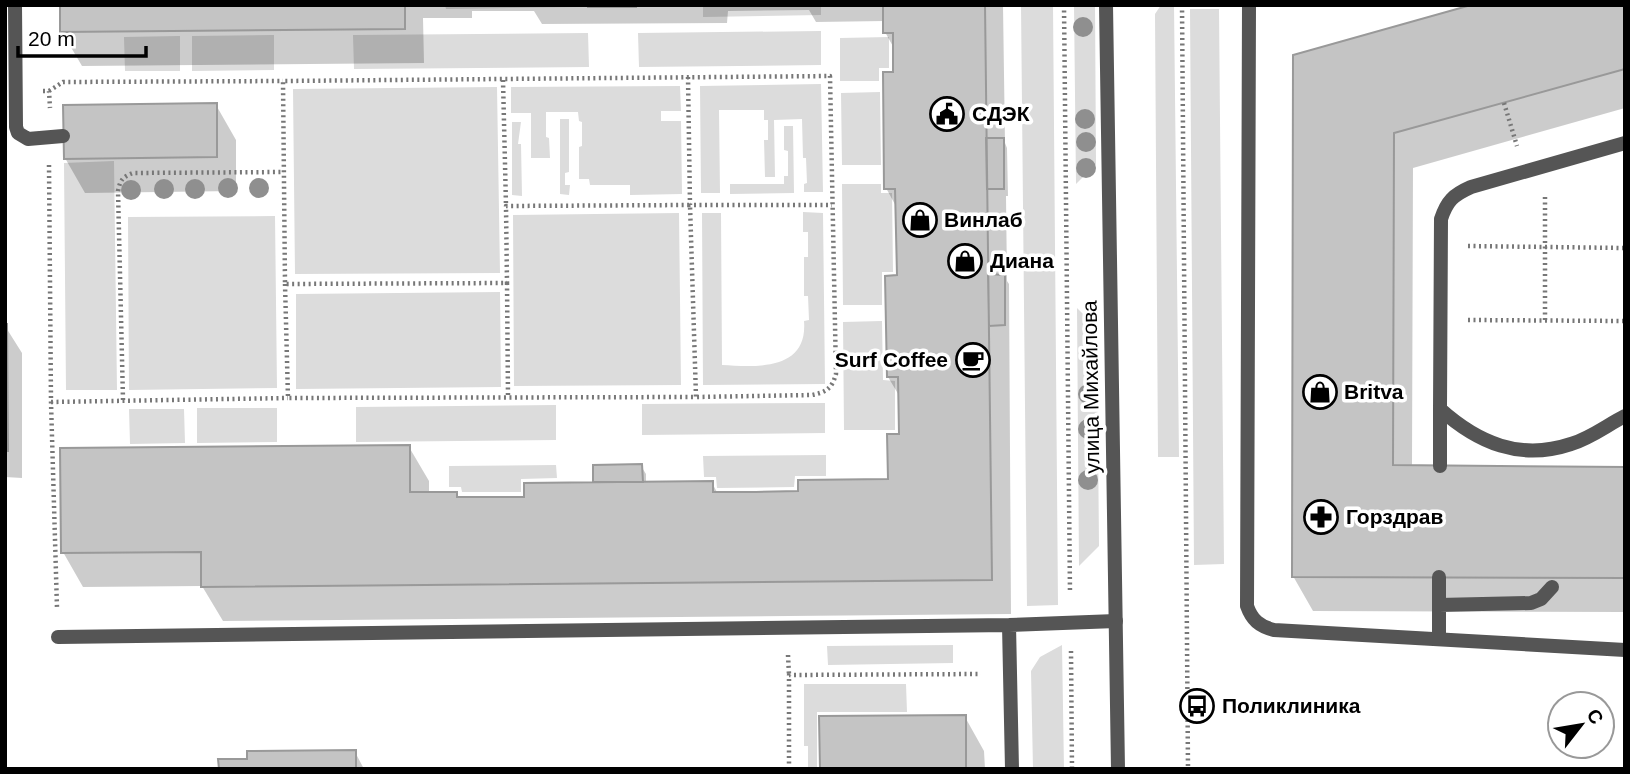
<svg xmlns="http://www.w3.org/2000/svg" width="1630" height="774" font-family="Helvetica,sans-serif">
  <rect width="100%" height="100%" fill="#fff"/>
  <path fill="#dcdcdc" d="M 445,5 L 584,5 L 584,7 L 446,9 Z
    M 703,5 L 821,5 L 821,15 L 703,17 Z
    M 1021,5 L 1053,5 L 1058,605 L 1027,606 Z
    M 1074,5 L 1095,5 L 1096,164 L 1076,184 Z
    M 1161,5 L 1174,5 L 1179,457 L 1158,457 L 1155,14 Z
    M 1190,9 L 1219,9 L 1224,564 L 1194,565 Z
    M 821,31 L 821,65 L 639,67 L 638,33 Z
    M 588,33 L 589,67 L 354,69 L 353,35 Z
    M 274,35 L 274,70 L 192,71 L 192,36 Z
    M 180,36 L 180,71 L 125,71 L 124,37 Z
    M 889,37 L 889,68 L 879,68 L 879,81 L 840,81 L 840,38 Z
    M 821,84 L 823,192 L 804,192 L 804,184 L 807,183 L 806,158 L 803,158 L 802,119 L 774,120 L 775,177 L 765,177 L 764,140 L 768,140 L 768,120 L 764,120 L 764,110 L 719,110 L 720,193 L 701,193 L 700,86 Z
    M 680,86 L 681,111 L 661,111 L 661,121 L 681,121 L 682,194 L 630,195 L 630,185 L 590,185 L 589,179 L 579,179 L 579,147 L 582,146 L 582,122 L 579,121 L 578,112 L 546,112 L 546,137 L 549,138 L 550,158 L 531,158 L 531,113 L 511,113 L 511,87 Z
    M 497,87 L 500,273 L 295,274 L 293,89 Z
    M 880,92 L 881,165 L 842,165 L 841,93 Z
    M 560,119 L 569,119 L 569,172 L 565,173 L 565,185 L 570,185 L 569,195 L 560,194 Z
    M 512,122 L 521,122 L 518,144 L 521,144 L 522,196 L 512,195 Z
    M 784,126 L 793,126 L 794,193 L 730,194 L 730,184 L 784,184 L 784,176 L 788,176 L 788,151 L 784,150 Z
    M 114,161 L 117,390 L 66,390 L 64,163 Z
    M 842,184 L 881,184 L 881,193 L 892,193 L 893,272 L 882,272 L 882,305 L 843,305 Z
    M 803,212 L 823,213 L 825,384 L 703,385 L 702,213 L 721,213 L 722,365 C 757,367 808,371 804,321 L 809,320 L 808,296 L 804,296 L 804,257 L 808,257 L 808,232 L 803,232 Z
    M 679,213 L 681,385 L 514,386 L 513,215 Z
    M 275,216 L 277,388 L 129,390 L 128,217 Z
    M 500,292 L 501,387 L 296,389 L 296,294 Z
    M 1077,308 L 1097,328 L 1099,546 L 1079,566 Z
    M 882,321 L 883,380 L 895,381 L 895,430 L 844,430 L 843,322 Z
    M 825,403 L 825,433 L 642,435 L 642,404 Z
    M 556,405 L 556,440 L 356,442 L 356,407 Z
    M 197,408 L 277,408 L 277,442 L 197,443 Z
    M 129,409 L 184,409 L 185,443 L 130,444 Z
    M 826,455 L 826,476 L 795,476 L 794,487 L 717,488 L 716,477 L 704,477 L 703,456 Z
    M 556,465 L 557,478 L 521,479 L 521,492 L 462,492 L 461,487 L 449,487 L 449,466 Z
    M 953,645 L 953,663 L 828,665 L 827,646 Z
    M 1062,645 L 1064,769 L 1033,769 L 1031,671 L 1040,657 Z
    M 804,684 L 906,684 L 907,712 L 817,712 L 817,769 L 808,769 L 808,746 L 804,746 Z"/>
  <path fill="#0003" d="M 62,5 L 1003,5 L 1005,143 L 1007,148 L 1008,196 L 1006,196 L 1007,281 L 1009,284 L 1011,614 L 223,621 L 202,586 L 83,587 L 63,552 L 409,447 L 429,481 L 429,493 L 456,493 L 459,499 L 526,499 L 595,484 L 595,466 L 641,466 L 646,474 L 646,484 L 712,483 L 718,494 L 800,493 L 889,481 L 901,435 L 900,397 L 888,377 L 899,277 L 897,208 L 886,188 L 895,74 L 895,50 L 885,32 L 885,21 L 816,22 L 809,10 L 728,11 L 727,23 L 542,24 L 534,11 L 472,11 L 472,18 L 423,18 L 424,63 L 82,66 L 62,32 Z
    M 1625,5 L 1625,108 L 1413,168 L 1412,467 L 1625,468 L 1625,612 L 1313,611 L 1293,576 L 1295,56 Z
    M 216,105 L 236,140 L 236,191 L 85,193 L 65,158 Z
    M 5,326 L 22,353 L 22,478 L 5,477 Z
    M 965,717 L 984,751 L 985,769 L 822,769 Z
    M 355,752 L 364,769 L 220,769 L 248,761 Z"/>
  <path fill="#c4c4c4" stroke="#999" stroke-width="2" d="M 60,5 L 405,5 L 405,29 L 60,32 Z
    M 588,5 L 636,5 L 636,7 L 588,7 Z
    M 883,5 L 985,5 L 992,580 L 201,587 L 201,552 L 61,553 L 60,448 L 410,445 L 410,492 L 457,492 L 457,497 L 524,497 L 524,483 L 713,481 L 713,492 L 756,492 L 798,491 L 798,480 L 888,479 L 887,434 L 899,434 L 898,377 L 887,377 L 885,276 L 897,275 L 895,189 L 884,189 L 883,72 L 893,72 L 893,33 L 883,33 Z
    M 1471,5 L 1625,5 L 1625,69 L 1394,133 L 1393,465 L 1625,467 L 1625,578 L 1292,577 L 1293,55 Z
    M 217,103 L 217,157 L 64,159 L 63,105 Z
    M 986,138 L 1004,138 L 1004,189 L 987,189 Z
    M 988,274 L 1005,275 L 1005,325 L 989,326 Z
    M 5,324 L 7,324 L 8,451 L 5,451 Z
    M 642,464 L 643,482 L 593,482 L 593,465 Z
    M 966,715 L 966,769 L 820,769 L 819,716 Z
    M 356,750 L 356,769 L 219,769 L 218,759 L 247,759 L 247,751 Z"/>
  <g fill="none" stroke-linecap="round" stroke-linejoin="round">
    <path stroke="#777" stroke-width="4.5" stroke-dasharray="2 3.5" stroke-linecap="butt" d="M 1064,5 L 1070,593
      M 1182,5 L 1188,769
      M 688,77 L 690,205 L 832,205
      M 503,80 L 506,206
      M 43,91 L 49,91 L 50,108
      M 49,91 L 63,82 L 283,81
      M 1504,103 L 1517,146
      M 49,165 L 51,402 L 57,608
      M 1468,246 L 1625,248
      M 507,283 L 508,397
      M 285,284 L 288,398 L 696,397 L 690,205 L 506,206 L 507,283 L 285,284 L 283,81 L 830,76 L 836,374 C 832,388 827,392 812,395 L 696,397
      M 1468,320 L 1625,321
      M 1545,320 L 1545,195
      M 123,400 L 118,191 C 120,181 122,177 133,173 L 284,172
      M 51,402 L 288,398
      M 1071,651 L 1072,769
      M 788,655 L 789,675
      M 789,769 L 789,675 L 981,674"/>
    <path stroke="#555" stroke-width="14" d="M 15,5 L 16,127 L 18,133 L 28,139 L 63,136
      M 1249,5 L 1247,606 C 1252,620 1259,626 1274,630 L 1625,650
      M 1625,143 L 1471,187 C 1453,195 1447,201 1441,219 L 1440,409 C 1478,443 1520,461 1571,444 C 1591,438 1607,425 1625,416
      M 1440,466 L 1440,409
      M 1439,605 L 1531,603 L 1541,599 L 1552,587
      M 1009,625 L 1012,769
      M 58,637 L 1009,625 L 1116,621
      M 1439,639 L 1439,577"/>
    <path stroke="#555" stroke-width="14" d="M 1106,5 L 1118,769"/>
  </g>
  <g fill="#8f8f8f">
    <circle cx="1083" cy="27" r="10"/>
    <circle cx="1085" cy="119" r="10"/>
    <circle cx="1086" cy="142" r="10"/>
    <circle cx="1086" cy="168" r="10"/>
    <circle cx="228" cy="188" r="10"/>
    <circle cx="259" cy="188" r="10"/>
    <circle cx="164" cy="189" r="10"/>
    <circle cx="195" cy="189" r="10"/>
    <circle cx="131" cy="190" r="10"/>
    <circle cx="1088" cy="394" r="10"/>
    <circle cx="1088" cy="429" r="10"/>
    <circle cx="1088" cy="480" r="10"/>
  </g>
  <defs>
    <g id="civic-ring" transform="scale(1.75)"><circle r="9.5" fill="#fff" stroke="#000" stroke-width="1.5"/><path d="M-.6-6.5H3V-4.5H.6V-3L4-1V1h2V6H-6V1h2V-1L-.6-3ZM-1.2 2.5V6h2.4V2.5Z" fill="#000"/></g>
    <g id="shop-ring" transform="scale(1.75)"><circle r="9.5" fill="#fff" stroke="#000" stroke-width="1.5"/><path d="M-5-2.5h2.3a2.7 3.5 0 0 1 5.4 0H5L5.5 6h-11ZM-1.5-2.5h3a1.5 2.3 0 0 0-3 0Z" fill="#000"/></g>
    <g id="cafe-ring" transform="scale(1.75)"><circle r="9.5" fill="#fff" stroke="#000" stroke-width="1.5"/><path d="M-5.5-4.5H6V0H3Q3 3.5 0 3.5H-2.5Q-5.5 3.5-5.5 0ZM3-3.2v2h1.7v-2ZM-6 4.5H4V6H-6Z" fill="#000"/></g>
    <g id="pharmacy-ring" transform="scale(1.75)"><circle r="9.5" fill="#fff" stroke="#000" stroke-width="1.5"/><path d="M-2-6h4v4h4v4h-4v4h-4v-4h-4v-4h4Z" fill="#000"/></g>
    <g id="bus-ring" transform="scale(1.75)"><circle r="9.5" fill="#fff" stroke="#000" stroke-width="1.5"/><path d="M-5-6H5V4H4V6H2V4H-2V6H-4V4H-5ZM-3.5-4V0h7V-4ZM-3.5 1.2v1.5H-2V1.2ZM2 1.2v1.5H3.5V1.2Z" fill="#000"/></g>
  </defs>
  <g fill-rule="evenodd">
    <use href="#civic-ring" x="947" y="114"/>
    <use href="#shop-ring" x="920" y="220"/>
    <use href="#shop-ring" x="965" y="261"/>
    <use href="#cafe-ring" x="973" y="360"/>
    <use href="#shop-ring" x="1320" y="392"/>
    <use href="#pharmacy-ring" x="1321" y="517"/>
    <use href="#bus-ring" x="1197" y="706"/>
  </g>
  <g text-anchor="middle" stroke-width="7" stroke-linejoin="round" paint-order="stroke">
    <g font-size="21" font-weight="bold" fill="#000" stroke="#fff" text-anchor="start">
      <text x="972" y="121">СДЭК</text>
      <text x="944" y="227">Винлаб</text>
      <text x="990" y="268">Диана</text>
      <text x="948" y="367" text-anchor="end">Surf Coffee</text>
      <text x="1344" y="399">Britva</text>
      <text x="1346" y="524">Горздрав</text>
      <text x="1222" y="713">Поликлиника</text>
    </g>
    <g font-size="21" fill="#000" stroke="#fff">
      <text transform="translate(1091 387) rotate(-91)" y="7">улица Михайлова</text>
    </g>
  </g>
  <rect width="1630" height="774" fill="none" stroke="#000000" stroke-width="14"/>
  <g transform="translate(1581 725) rotate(59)"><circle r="33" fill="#ffffff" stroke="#999999" stroke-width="2"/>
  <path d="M0-5L12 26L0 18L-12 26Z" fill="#000000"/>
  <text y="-10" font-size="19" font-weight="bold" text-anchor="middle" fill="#000000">С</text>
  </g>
  <path d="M18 46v10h128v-10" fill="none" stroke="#000000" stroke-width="3.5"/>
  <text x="28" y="46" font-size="21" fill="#000000" stroke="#ffffff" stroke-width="5" paint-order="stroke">20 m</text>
</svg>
